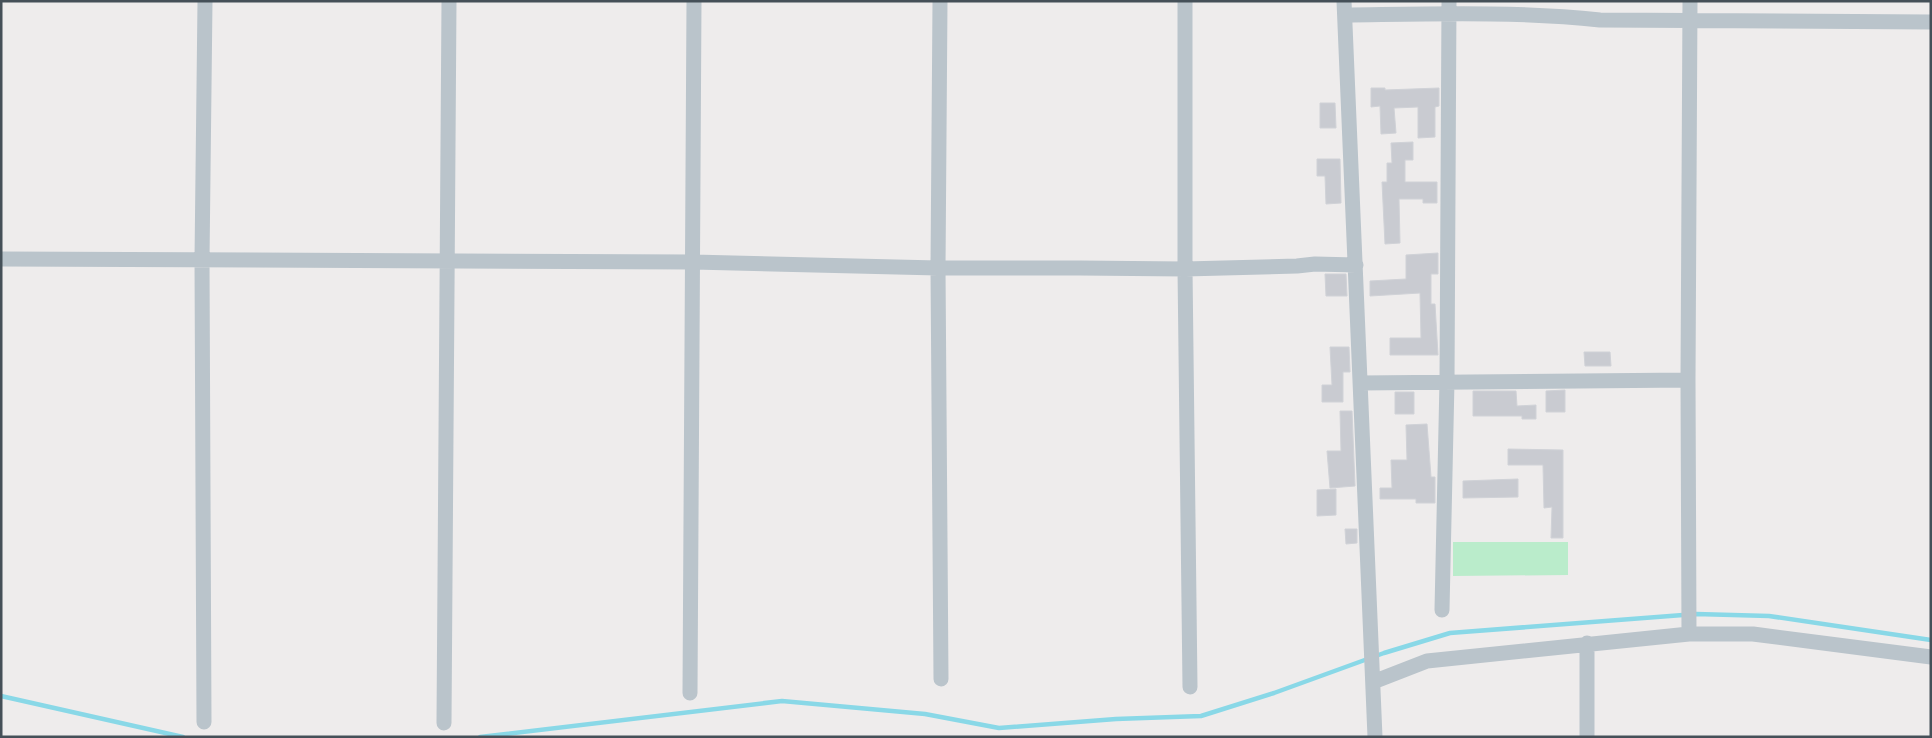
<svg xmlns="http://www.w3.org/2000/svg" width="1932" height="738" font-family="'Sofia Sans Condensed',sans-serif">
  <rect width="100%" height="100%" fill="#eeecec"/>
  <path fill="#baeccb" d="M 1453,542 L 1568,542 L 1568,575 L 1453,576 Z"/>
  <g fill="none" stroke-linecap="round" stroke-linejoin="round">
    <path stroke="#89d8e7" stroke-width="4.5" d="M 1,696 L 183,737
      M 480,737 L 782,701 L 925,714 L 999,728 L 1116,719 L 1201,716 L 1274,693 L 1384,653 L 1450,633 L 1696,614 L 1769,616 L 1931,640"/>
  </g>
  <path fill="#c9cbd1" stroke="#d0d2d7" d="M 1371,88 L 1385,88 L 1385,90 L 1439,88 L 1439,106 L 1435,107 L 1435,137 L 1418,138 L 1418,107 L 1394,108 L 1396,133 L 1381,134 L 1380,106 L 1371,107 Z
    M 1320,103 L 1335,103 L 1336,128 L 1320,128 Z
    M 1413,142 L 1413,160 L 1405,160 L 1405,182 L 1437,182 L 1437,203 L 1423,203 L 1423,199 L 1399,199 L 1400,243 L 1385,244 L 1382,182 L 1387,182 L 1387,163 L 1392,163 L 1391,143 Z
    M 1317,159 L 1340,159 L 1341,203 L 1326,204 L 1325,176 L 1317,176 Z
    M 1438,253 L 1438,274 L 1431,274 L 1431,304 L 1435,304 L 1438,355 L 1390,355 L 1390,338 L 1421,338 L 1420,293 L 1370,296 L 1370,281 L 1406,279 L 1406,255 Z
    M 1325,274 L 1346,274 L 1347,296 L 1326,296 Z
    M 1330,347 L 1349,347 L 1350,372 L 1343,372 L 1343,402 L 1322,402 L 1322,385 L 1332,385 Z
    M 1584,352 L 1610,352 L 1611,366 L 1585,366 Z
    M 1565,390 L 1565,412 L 1546,412 L 1546,391 Z
    M 1473,391 L 1516,391 L 1517,406 L 1536,405 L 1536,419 L 1522,419 L 1522,416 L 1473,416 Z
    M 1395,392 L 1414,392 L 1414,414 L 1395,414 Z
    M 1340,411 L 1352,411 L 1355,486 L 1330,488 L 1327,451 L 1341,451 Z
    M 1427,424 L 1431,477 L 1435,477 L 1435,503 L 1416,503 L 1416,499 L 1380,499 L 1380,488 L 1392,488 L 1391,460 L 1407,460 L 1406,425 Z
    M 1508,449 L 1563,450 L 1563,538 L 1551,538 L 1552,507 L 1544,508 L 1543,465 L 1508,465 Z
    M 1518,479 L 1518,497 L 1463,498 L 1463,481 Z
    M 1336,489 L 1336,515 L 1317,516 L 1317,490 Z
    M 1345,529 L 1357,529 L 1357,543 L 1346,544 Z"/>
  <g fill="none" stroke-linecap="round" stroke-linejoin="round">
    <path stroke="#bac4cb" stroke-width="15" d="M 940,1 L 938,268 L 941,679
      M 1185,1 L 1185,269 L 1190,687
      M 1344,1 L 1375,737
      M 1345,15 C 1430,14 1515,11 1600,20 L 1931,22
      M 1,259 L 693,262 L 938,268 L 1080,268 L 1185,269 L 1297,266 L 1315,264 L 1356,265
      M 1360,383 L 1688,380
      M 1442,610 L 1447,381 L 1449,1
      M 1689,634 L 1688,380 L 1690,1
      M 1587,643 L 1587,737
      M 1373,682 L 1427,661 L 1689,634 L 1753,634 L 1931,657
      M 690,693 L 694,1
      M 204,722 L 202,260 L 205,1
      M 444,723 L 449,1"/>
  </g>
  <rect width="1932" height="738" fill="none" stroke="#455058" stroke-width="5"/>
</svg>
